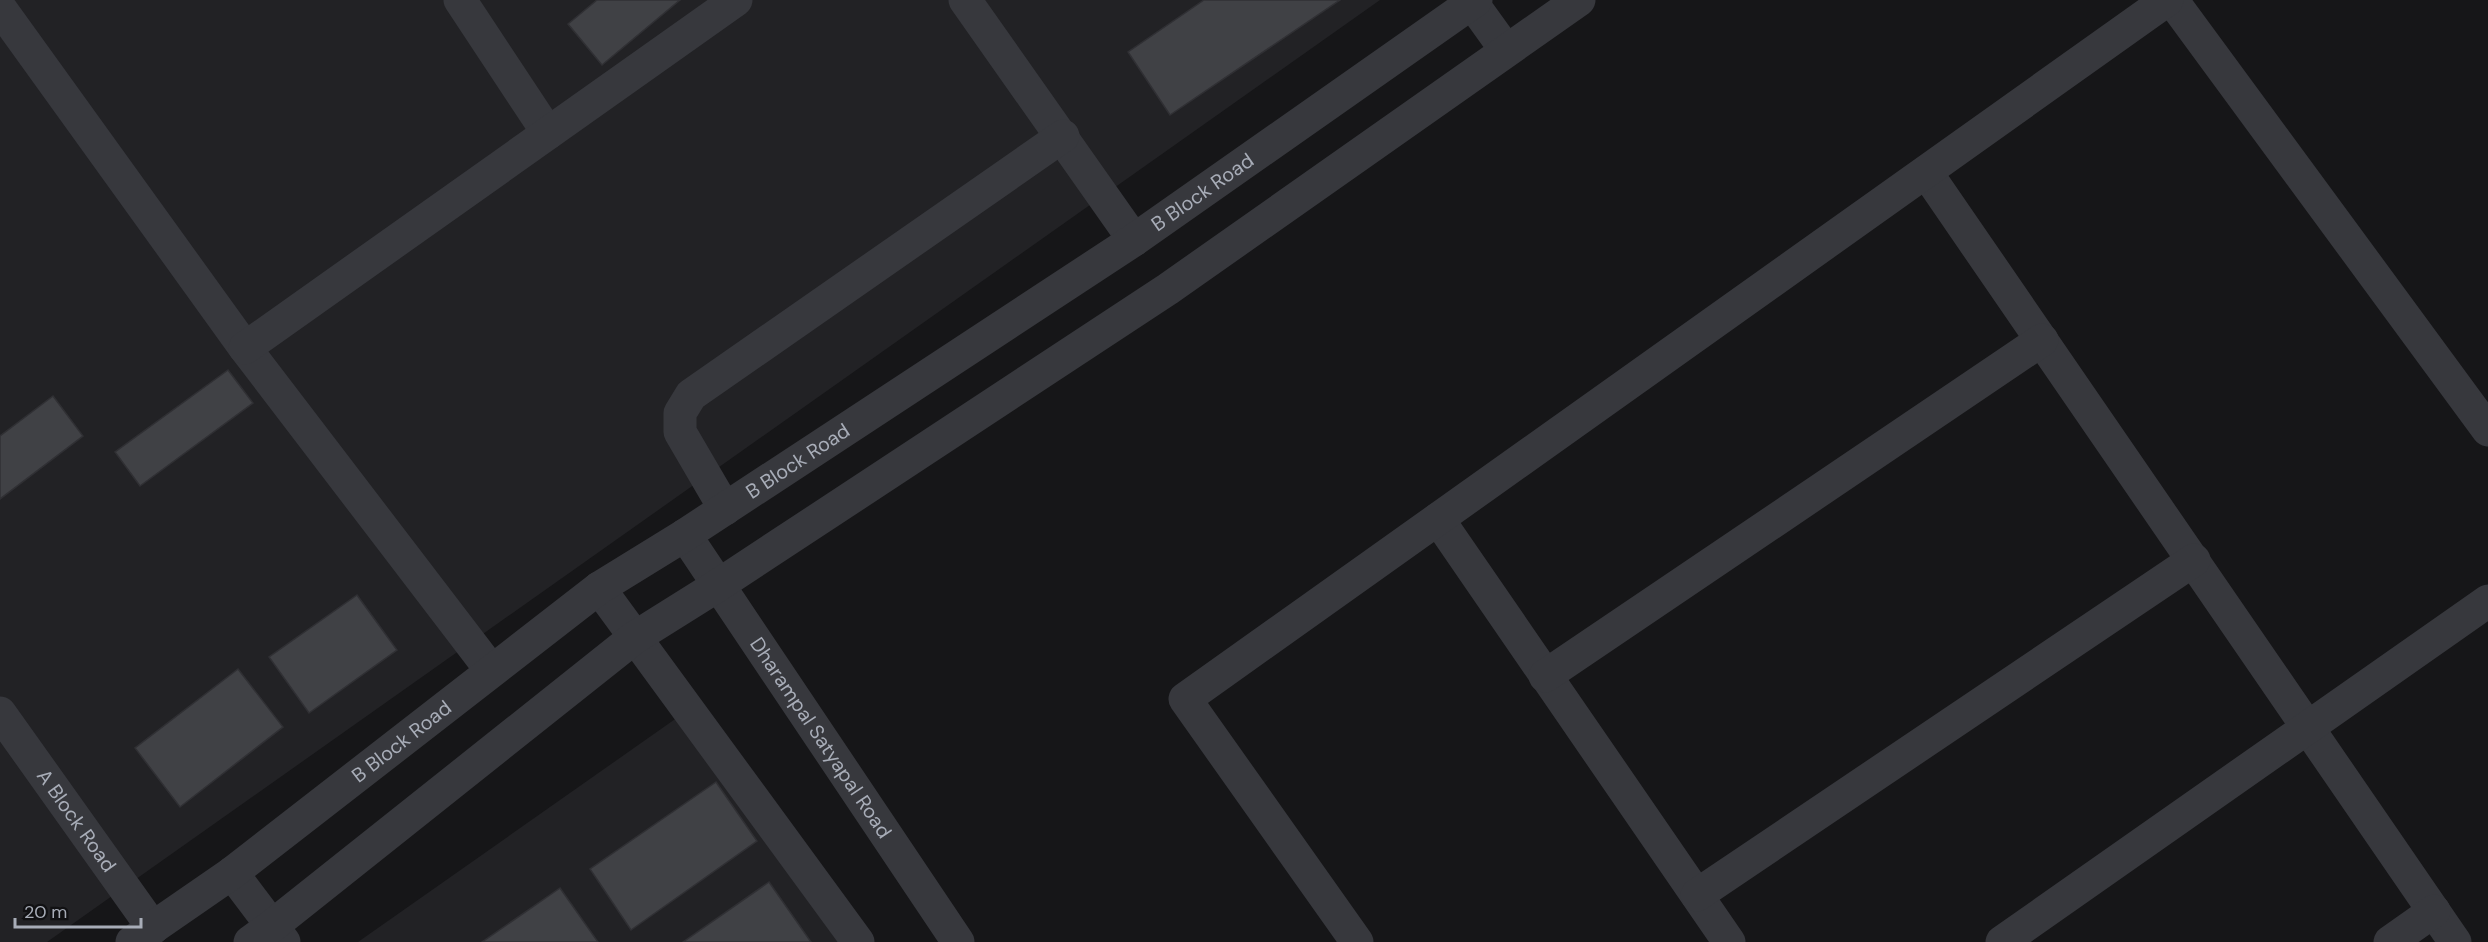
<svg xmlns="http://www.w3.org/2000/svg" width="2488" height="942" font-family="'DM Sans',sans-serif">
  <rect width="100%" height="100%" fill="#161618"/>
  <path fill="#222225" d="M 0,0 L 1380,0 L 47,942 L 0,942 Z
    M 698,703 L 872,942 L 358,942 Z"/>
  <path fill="#404145" stroke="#303034" stroke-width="1.5" d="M 597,0 L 680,0 L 602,65 L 568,24 Z
    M 1204,0 L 1340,0 L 1170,115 L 1128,52 Z
    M 228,370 L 253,403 L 140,486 L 115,452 Z
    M 53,396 L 83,436 L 0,499 L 0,436 Z
    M 357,595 L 397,650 L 309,713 L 269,657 Z
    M 238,669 L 283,727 L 180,807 L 135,748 Z
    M 716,782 L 757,841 L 631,930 L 590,869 Z
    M 769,882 L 811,942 L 683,942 Z
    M 560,888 L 598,942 L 482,942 Z"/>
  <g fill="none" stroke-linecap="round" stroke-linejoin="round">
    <g stroke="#37383d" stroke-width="33">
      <path d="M 460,0 L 548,133"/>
      <path d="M 965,0 L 1134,240"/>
      <path d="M 1470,0 L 1506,50"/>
      <path d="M 2172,0 L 2488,430"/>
      <path d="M 0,8 L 245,348 L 491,670"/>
      <path d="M 1926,172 L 2455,942"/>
      <path d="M 245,348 L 736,0"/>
      <path d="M 725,509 L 680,432 L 680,413 L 691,395 L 1063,136"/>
      <path d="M 1438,519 L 1729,942"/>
      <path id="s1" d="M 685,535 L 958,942"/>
      <path d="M 599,588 L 858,942"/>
      <path d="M 1545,676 L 2042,340"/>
      <path id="s2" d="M 0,713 L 153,928"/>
      <path d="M 232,873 L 284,942"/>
      <path d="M 1697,895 L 2194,560"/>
      <path id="s3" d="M 132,942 L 232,873 L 599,588 L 685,535 L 1134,240 L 1476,0"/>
      <path d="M 250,942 L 272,926 L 634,638 L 717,586 L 1168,289 L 1579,0"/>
      <path d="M 1357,942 L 1185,699 L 2167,0"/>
      <path d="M 2002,942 L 2488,601"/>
      <path d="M 2390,942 L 2434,911"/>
    </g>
  </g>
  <g text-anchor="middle" stroke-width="4.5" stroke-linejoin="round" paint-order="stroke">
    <g font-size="20" fill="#a8adb8" stroke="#111113">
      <text dy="7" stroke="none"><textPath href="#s3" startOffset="1308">B Block Road</textPath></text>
      <text dy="7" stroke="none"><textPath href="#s3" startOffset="822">B Block Road</textPath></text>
      <text dy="7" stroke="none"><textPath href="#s1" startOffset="244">Dharampal Satyapal Road</textPath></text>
      <text dy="7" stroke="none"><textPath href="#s3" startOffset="336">B Block Road</textPath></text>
      <text dy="7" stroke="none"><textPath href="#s2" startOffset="132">A Block Road</textPath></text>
    </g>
  </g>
  <path d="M15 918v9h126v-9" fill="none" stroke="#a8adb8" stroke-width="3"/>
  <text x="24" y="918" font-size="18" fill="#a8adb8" stroke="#111113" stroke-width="4.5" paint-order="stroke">20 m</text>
</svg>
